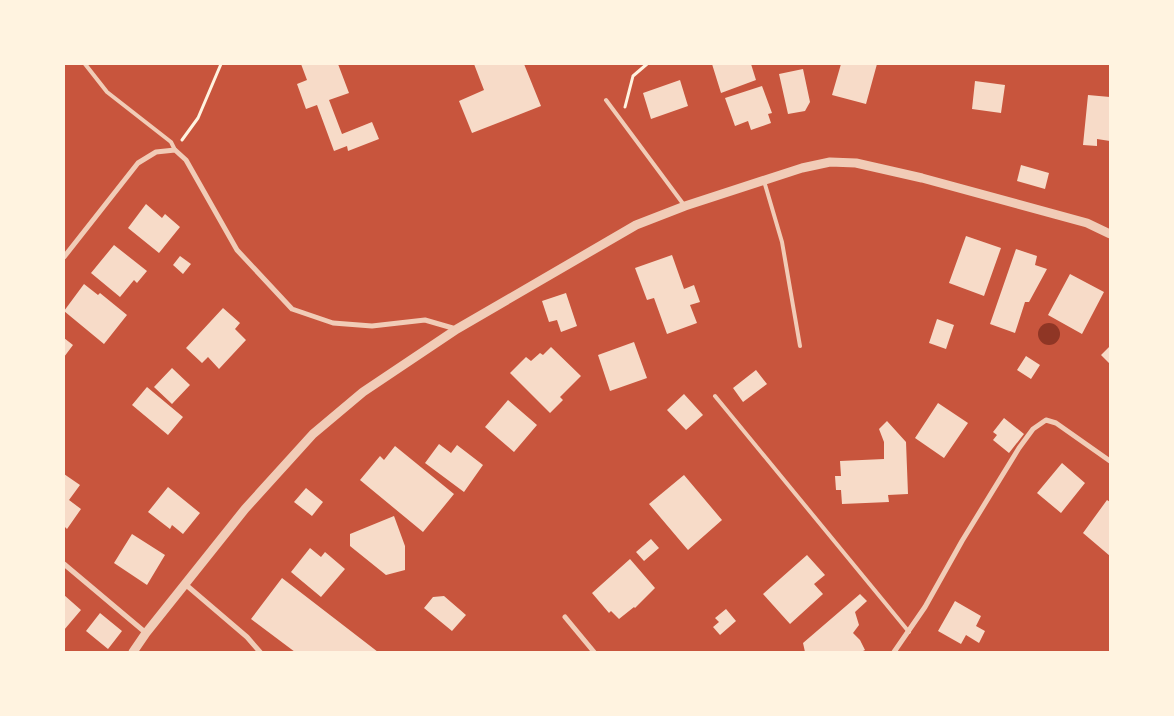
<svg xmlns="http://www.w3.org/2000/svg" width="1174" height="716" font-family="Overpass,sans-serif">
  <rect width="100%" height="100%" fill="#c8553d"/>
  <path fill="#8f3625" d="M1038 334a11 11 0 1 1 22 0a11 11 0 1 1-22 0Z"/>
  <path fill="#f7dbc8" d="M 301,64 L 338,64 L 349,93 L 329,100 L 342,134 L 372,122 L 379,139 L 348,151 L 347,146 L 334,151 L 317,105 L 306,109 L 297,84 L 307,80 Z
    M 474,64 L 524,64 L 541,106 L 472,133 L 459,101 L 484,90 Z
    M 712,64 L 751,64 L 756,80 L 721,93 Z
    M 841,64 L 877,64 L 866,104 L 832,95 Z
    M 803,69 L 810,102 L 805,111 L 788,114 L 779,74 Z
    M 680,80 L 688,106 L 651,119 L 643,93 Z
    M 975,81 L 1005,85 L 1001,113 L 972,109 Z
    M 762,86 L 772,113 L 768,114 L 771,123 L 751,130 L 748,121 L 735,126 L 725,98 Z
    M 1088,95 L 1110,97 L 1110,141 L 1097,139 L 1097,146 L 1083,145 Z
    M 1021,165 L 1049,173 L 1045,189 L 1017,181 Z
    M 146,204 L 162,218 L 165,214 L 180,227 L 159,253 L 128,228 Z
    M 966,236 L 1001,248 L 984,296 L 949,283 Z
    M 114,245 L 147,271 L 137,283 L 134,280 L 120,297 L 91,273 Z
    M 1016,249 L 1037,256 L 1035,265 L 1047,269 L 1029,302 L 1025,302 L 1015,333 L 990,324 Z
    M 672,255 L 684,289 L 694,285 L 700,302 L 690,305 L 697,323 L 667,334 L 654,298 L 647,300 L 635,268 Z
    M 180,256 L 191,264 L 183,274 L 173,265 Z
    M 1070,274 L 1104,292 L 1082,334 L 1048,315 Z
    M 84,284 L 98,295 L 100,293 L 127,315 L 104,344 L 64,311 Z
    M 566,293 L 577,326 L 561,332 L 557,320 L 549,322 L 542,301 Z
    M 223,308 L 240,323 L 235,329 L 246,340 L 219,369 L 208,357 L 202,363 L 186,348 Z
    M 937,319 L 954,325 L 946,349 L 929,343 Z
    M 64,338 L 73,345 L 64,357 Z
    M 634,342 L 647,378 L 610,391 L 598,355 Z
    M 1110,346 L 1110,364 L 1101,355 Z
    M 551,347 L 581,376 L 560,397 L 563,400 L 550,413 L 510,373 L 526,357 L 531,361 L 540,353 L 543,355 Z
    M 1026,356 L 1040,365 L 1031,379 L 1017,370 Z
    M 172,368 L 190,385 L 172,404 L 154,387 Z
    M 756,370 L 767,384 L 743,402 L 733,388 Z
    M 147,387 L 183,417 L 168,435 L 132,405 Z
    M 684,394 L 703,415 L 686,430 L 667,410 Z
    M 508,400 L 537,425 L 514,452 L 485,427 Z
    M 938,403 L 968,423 L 944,458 L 915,438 Z
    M 1004,418 L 1024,434 L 1009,453 L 993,440 L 997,435 L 993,432 Z
    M 887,421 L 906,442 L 908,494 L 888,495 L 889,502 L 842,504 L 841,490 L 836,490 L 835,476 L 841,476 L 840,461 L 884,459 L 884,442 L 879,429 Z
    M 439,444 L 451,453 L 457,445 L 483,465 L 464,492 L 425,463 Z
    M 395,446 L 454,494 L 423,532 L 360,480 L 380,456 L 384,460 Z
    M 1062,463 L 1085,483 L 1061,513 L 1037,493 Z
    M 64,474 L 80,485 L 69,500 L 81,509 L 67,529 L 64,526 Z
    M 684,475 L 722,520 L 688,550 L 649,504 Z
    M 168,487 L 200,513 L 183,534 L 172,525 L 170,529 L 148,512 Z
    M 306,488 L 323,502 L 312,516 L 294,502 Z
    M 1107,500 L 1110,502 L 1110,556 L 1083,533 Z
    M 394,516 L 405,546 L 405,570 L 386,575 L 350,546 L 350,534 Z
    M 132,534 L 165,555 L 147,585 L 114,563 Z
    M 651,539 L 659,548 L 644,561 L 636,552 Z
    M 310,548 L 321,557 L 325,552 L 345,569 L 321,597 L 291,572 Z
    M 807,555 L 825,575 L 814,584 L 823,594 L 790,624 L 763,594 Z
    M 630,559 L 655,588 L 635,608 L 634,607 L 619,619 L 611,611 L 609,613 L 592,593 Z
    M 282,578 L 378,652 L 295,652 L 251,619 Z
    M 860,594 L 867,601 L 855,612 L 859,625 L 853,633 L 860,640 L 865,650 L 861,652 L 805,652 L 803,643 Z
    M 64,595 L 81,610 L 64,630 Z
    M 444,596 L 466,615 L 452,631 L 424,608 L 433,597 Z
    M 955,601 L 981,616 L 976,626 L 985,631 L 979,643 L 966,635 L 961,644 L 938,631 Z
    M 726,609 L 736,621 L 720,635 L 713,627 L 719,622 L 715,618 Z
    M 100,613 L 122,631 L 108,649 L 86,631 Z"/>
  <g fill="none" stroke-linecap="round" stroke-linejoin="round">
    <path stroke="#fff3e0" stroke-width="3" d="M 625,107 L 633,76 L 647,64
      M 182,140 L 198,118 L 221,64"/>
    <path stroke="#f1ccb7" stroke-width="4" d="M 85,64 L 107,92 L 171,142 L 175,150
      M 606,100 L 684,205
      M 764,181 L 782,242 L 800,346
      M 715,396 L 909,632"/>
    <path stroke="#f1ccb7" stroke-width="5" d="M 64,257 L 138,163 L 156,152 L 175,150 L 186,160 L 237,250 L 292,309 L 333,323 L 372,326 L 425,320 L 456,329
      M 64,564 L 146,633
      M 185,584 L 247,637 L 260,652
      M 565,617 L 594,652
      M 894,652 L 925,607 L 962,541 L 1019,448 L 1033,429 L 1046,420 L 1056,423 L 1110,461"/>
    <path stroke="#f1ccb7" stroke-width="9" d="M 133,652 L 146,633 L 245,509 L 313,434 L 363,392 L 457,329 L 636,225 L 685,206 L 802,168 L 830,162 L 856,163 L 922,178 L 1087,223 L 1110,234"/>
  </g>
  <rect width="1174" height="716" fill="none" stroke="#fff3e0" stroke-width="130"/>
</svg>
